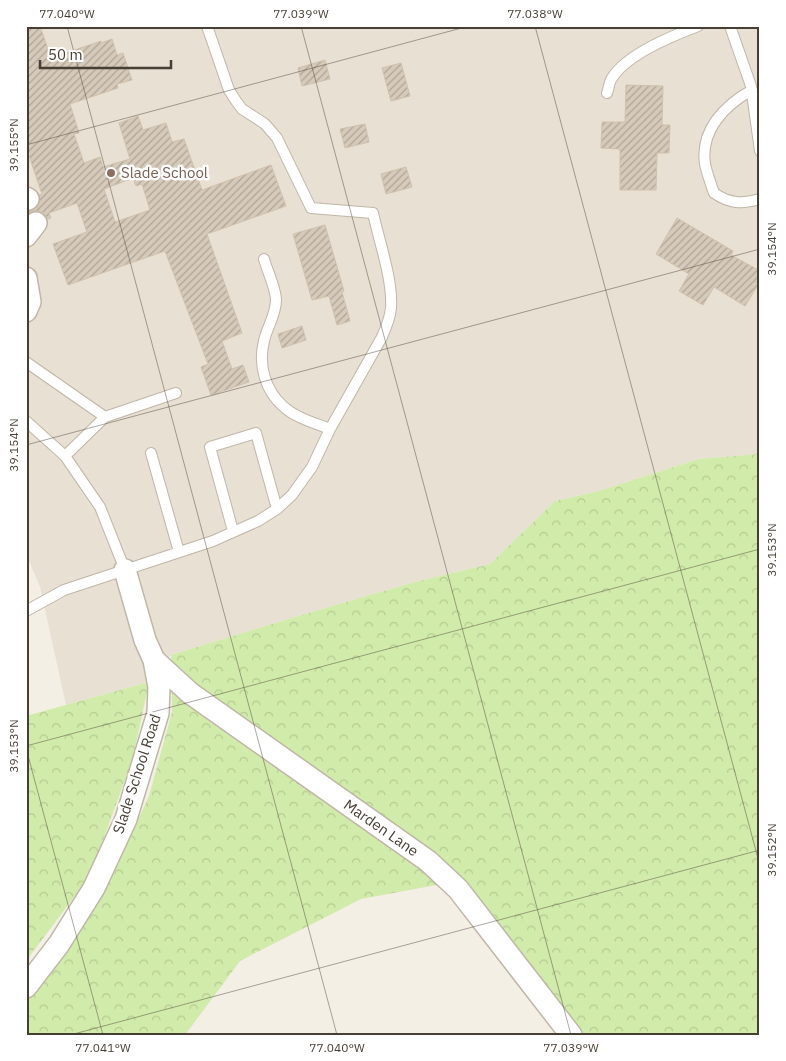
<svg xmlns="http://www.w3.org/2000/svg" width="786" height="1061" font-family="'IBM Plex Sans',sans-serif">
  <defs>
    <pattern id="forest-crowns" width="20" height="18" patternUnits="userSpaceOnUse" patternTransform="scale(1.25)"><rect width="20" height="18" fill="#d1ebaa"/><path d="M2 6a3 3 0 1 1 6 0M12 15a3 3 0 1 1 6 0" fill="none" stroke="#b5cb93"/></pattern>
    <pattern id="building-hatch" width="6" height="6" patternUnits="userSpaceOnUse" patternTransform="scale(1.25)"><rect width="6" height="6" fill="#d6caba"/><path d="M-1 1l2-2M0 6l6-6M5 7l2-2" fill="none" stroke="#afa598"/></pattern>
  </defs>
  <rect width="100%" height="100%" fill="#f4efe5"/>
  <path fill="#e8e0d3" d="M 26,26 L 760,26 L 760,454 L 699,459 L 599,491 L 555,501 L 490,564 L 411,583 L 292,618 L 171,655 L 149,682 L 66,705 L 40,587 L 26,554 Z"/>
  <path fill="url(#forest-crowns)" d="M 760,454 L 760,1035 L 573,1035 L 522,954 L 458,881 L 361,899 L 240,961 L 185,1035 L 26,1035 L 26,1003 L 110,881 L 149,796 L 172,712 L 171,655 L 292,618 L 411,583 L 490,564 L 555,501 L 599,491 L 699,459 Z
    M 149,682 L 133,758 L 90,876 L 26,961 L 26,716 Z"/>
  <path fill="url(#building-hatch)" stroke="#d1c1ac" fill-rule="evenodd" d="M 26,26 L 40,26 L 51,58 L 101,41 L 101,43 L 112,39 L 117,55 L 123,53 L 132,80 L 117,84 L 118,88 L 70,104 L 79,133 L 74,134 L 84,163 L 100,157 L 103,167 L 130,159 L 119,123 L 138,116 L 143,130 L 166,123 L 172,142 L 184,139 L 202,190 L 271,165 L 286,206 L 207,234 L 242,333 L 222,341 L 232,369 L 243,365 L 249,382 L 211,395 L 201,367 L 208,364 L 165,251 L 68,285 L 53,244 L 87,232 L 77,203 L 49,213 L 51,218 L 48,219 L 44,213 L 38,211 L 32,211 L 26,215 L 26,211 L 34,210 L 39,205 L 39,195 L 42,194 L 26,147 ZM 133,178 L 136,186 L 142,184 L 150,210 L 115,222 L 104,189 Z
    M 325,60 L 330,79 L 302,86 L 298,68 Z
    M 401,63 L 410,96 L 391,101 L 382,68 Z
    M 626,85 L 663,86 L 662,125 L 670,125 L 669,153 L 657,153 L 656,190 L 620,190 L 620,149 L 601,148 L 602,122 L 625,122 Z
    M 365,124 L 369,142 L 345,148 L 340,129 Z
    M 406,167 L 412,187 L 386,194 L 381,174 Z
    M 677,218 L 733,251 L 731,255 L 760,271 L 760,282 L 745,306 L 714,287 L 703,305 L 679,291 L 689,274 L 656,254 Z
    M 325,225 L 344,291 L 342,292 L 350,321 L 337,325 L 329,296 L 312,300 L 293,234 Z
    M 302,326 L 306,340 L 282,348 L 278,334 Z"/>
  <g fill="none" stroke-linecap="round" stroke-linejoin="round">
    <g stroke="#c0b6a7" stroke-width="12">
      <path id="service" d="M 730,26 L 751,86 L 760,151
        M 752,90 C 725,105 700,130 705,164 C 707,174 711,184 714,193 C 730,204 742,204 760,199
        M 607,93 C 609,88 609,82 612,78 C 627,54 672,36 698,26
        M 264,259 C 267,270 276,289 276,300 C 276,315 267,327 264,341 C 258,365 265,391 284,407 C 296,418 315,423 330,429
        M 26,362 L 105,417
        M 26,421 L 65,456 L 100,507 L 125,570
        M 151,453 L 179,552
        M 65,456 L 105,417 L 176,393
        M 233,531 L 210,447 L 256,433 L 277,509
        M 26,611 L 64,590 L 213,541 L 258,521 L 277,509 L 292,495 L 312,467 L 330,429 L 382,337 C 386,328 390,318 391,308 C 393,280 379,241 373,213 L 311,208 L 277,138 L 265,124 L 242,109 L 236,101 L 229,90 L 207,26"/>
    </g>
    <g stroke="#c0b6a7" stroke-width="24">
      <path id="minor" d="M 26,198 L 28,199
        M 26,236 L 36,223
        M 26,278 L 30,302 L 26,311
        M 154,660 L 190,693 L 428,861 L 458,889 L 571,1035
        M 26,987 L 59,944 L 94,888 L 126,819 L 158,713 L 159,687 L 154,660 L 145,640 L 125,570"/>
    </g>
    <use href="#service" stroke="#fff" stroke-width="10"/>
    <use href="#minor" stroke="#fff" stroke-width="21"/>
  </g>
  <path fill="none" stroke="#473f34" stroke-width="1" stroke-opacity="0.45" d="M 67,26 L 337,1035M 301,26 L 571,1035M 535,26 L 760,866M 26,145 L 469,26M 26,445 L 760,249M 26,746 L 760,549M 26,748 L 103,1035M 70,1035 L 760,850"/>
  <circle fill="#8d6e63" stroke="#fff" stroke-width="2" cx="111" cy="173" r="5"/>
  <g text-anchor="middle" stroke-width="5" stroke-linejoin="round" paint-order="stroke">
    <g font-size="15" fill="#785e54" stroke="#fff" text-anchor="start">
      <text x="121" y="178">Slade School</text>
    </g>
    <g font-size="15" fill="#473f34" stroke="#fff">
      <text transform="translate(137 774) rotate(-72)" y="5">Slade School Road</text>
      <text transform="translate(381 828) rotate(35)" y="5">Marden Lane</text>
    </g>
  </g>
  <rect width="786" height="1061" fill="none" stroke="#ffffff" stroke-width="55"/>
  <path d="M40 60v8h131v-8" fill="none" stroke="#473f34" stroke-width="2.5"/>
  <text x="48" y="60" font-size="15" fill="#473f34" stroke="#ffffff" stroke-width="4" paint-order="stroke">50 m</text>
  <rect x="28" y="28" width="730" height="1006" fill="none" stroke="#473f34" stroke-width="2"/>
  <g font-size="12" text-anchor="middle" fill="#473f34">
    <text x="67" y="18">77.040°W</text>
    <text x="301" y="18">77.039°W</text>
    <text x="535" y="18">77.038°W</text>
    <text transform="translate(14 145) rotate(-90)" y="4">39.155°N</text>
    <text transform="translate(772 249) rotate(-90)" y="4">39.154°N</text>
    <text transform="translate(14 445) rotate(-90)" y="4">39.154°N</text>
    <text transform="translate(772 550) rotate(-90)" y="4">39.153°N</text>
    <text transform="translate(14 746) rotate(-90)" y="4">39.153°N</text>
    <text transform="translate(772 850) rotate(-90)" y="4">39.152°N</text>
    <text x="103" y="1052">77.041°W</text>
    <text x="337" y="1052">77.040°W</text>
    <text x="571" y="1052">77.039°W</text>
  </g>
</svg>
